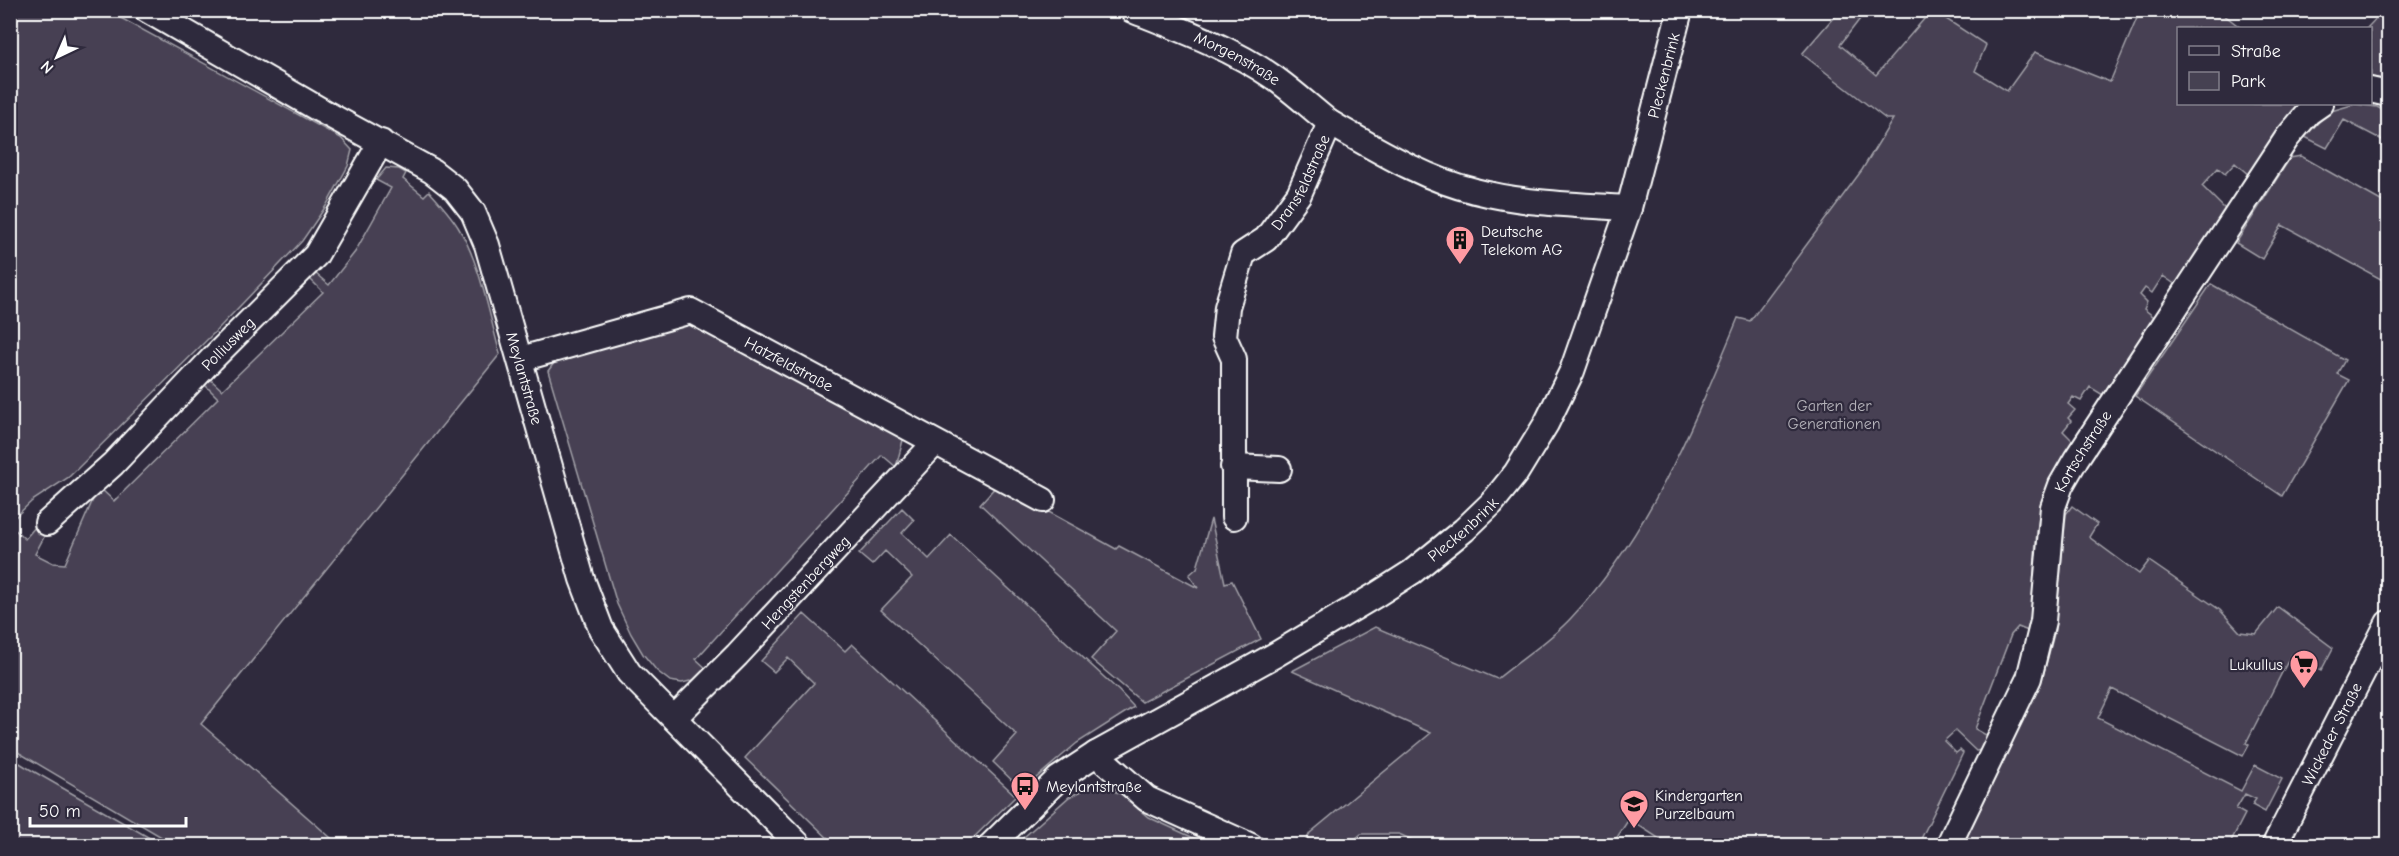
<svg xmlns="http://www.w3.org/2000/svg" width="2399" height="856" font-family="'Comic Neue',sans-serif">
  <rect width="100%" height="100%" fill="#2f2a3d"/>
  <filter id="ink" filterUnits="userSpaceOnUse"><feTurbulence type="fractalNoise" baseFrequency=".0167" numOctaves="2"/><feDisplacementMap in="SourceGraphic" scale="12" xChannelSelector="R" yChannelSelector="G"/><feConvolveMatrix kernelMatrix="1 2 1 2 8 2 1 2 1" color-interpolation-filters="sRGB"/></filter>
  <g filter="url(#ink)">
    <path fill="#464152" stroke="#a2a0a8" stroke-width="1.5" d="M 11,10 L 108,11 L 341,138 L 352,150 L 348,166 L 326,206 L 302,241 L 217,330 L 69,477 L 32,501 L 11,521 Z
      M 2384,10 L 2388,11 L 2388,80 L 2371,77 L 2370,28 L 2367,28 Z
      M 1839,11 L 1866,11 L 1840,45 L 1876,75 L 1931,11 L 1934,11 L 1986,45 L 1975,71 L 2007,91 L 2035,52 L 2110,82 L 2140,11 L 2219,11 L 2241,28 L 2178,28 L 2178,104 L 2298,104 L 2282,124 L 2249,175 L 2235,163 L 2225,174 L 2218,168 L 2202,186 L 2226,210 L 2176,285 L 2163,276 L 2152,293 L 2145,288 L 2140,295 L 2147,302 L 2144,309 L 2154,317 L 2103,395 L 2090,387 L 2081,401 L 2073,397 L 2068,404 L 2075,410 L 2068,418 L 2071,421 L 2063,431 L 2073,441 C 2065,454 2055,468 2049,482 C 2031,525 2036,579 2031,625 L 2028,631 L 2018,627 L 2011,635 L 1975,729 L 1988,736 L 1981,750 L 1976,751 L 1955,731 L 1944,741 L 1956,753 L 1960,750 L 1963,753 L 1921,839 L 1933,845 L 1903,845 L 1901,843 L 1898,846 L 1669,845 L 1629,819 L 1612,845 L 1418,845 L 1412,840 L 1399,834 L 1361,834 L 1348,845 L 1304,844 L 1310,833 L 1431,733 L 1292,671 L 1375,627 L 1497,679 C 1521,659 1550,641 1571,618 C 1650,534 1694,423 1738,318 L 1750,321 L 1862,170 L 1893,119 L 1886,119 L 1802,54 Z
      M 2355,104 L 2377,107 L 2388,113 L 2388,143 L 2344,120 L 2327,148 L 2305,137 L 2328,112 Z
      M 2301,156 L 2388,205 L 2388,283 L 2282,225 L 2262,259 L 2236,243 L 2290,158 Z
      M 386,168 L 399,169 L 406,173 L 403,179 L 424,196 L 429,191 C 439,202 450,214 458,227 C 480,262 489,314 500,354 L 201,724 L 339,845 L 175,845 L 11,748 L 10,529 L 12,527 L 25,539 L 36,526 L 44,537 L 35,554 L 53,563 L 65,564 L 95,495 L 101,489 L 114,501 L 218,398 L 205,385 L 210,379 L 222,390 L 323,292 L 310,279 L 315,273 L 329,285 L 355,252 L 391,188 L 376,180 Z
      M 2211,284 L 2345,360 L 2337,374 L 2349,380 L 2282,496 L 2135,396 Z
      M 681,325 L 693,325 L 899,432 L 903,440 L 896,467 L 882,455 L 696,659 L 709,671 L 698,679 L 682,683 L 670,681 L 657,671 L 643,654 L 631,634 L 617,604 L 548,371 L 557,359 Z
      M 998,484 L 1116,549 L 1119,546 L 1198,588 L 1189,575 L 1197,568 L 1211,519 L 1225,583 L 1232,581 L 1261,639 L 1142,702 L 1091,659 L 1116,631 L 980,504 Z
      M 2072,506 L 2097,524 L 2089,537 L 2139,574 L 2149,561 L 2220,610 L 2240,632 L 2256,634 L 2278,607 L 2333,648 L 2321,671 L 2291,655 L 2246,743 L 2249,745 L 2243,756 L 2112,689 L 2098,718 L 2241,791 L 2255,765 L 2282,779 L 2265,812 L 2252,805 L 2256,799 L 2245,794 L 2236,809 L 2245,814 L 2229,845 L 1963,845 L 2042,680 L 2055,630 L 2066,514 Z
      M 902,508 L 914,520 L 902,533 L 929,559 L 951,535 L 1119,691 L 1134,707 L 1077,743 L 1022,790 L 993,762 L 1017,735 L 881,610 L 912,577 L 885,551 L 872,565 L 859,554 Z
      M 804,614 L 845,651 L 852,644 L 1016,796 L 966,845 L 835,845 L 745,758 L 814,683 L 788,658 L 774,672 L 761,661 Z
      M 10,757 L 26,767 L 162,845 L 11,845 Z
      M 1104,787 L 1121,794 L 1148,817 L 1209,845 L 1015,845 L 1069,797 L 1085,789 Z"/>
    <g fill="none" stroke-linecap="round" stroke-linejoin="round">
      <g stroke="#fff" stroke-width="28">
        <g id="minor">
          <path id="s1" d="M 147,10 L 322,111 L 432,171 L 455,189 L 473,212 L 487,245 L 582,579 L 601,629 L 629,673 L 800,846"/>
          <path id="s2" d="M 1132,10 C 1180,29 1231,48 1273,77 C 1293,91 1311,108 1330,123"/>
          <path d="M 2370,90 L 2388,94"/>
          <path id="s3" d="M 521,359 L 691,311 L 1043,500"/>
          <path d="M 1233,467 L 1279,469"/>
          <path id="s4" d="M 1234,517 L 1234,359 L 1224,337 L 1227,307 L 1243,254 L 1266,239 L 1299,194 L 1330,123 C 1376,149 1424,179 1475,191 C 1525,204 1578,205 1629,208"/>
          <path id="s5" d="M 47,523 L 113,464 L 212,359 L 316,255 L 381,142"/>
          <path id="s6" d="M 674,718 L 737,655 L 935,443"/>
          <path d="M 1096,754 L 1147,799 L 1251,846"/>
          <path id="s7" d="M 990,846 L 1058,779 L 1096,754 L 1275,655 L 1376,595 L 1412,572 L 1464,530 L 1492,503 L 1516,473 L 1546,424 L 1572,371 L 1629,208 L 1680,10"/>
          <path id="s8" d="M 1948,846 L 2029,678 L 2043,621 L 2053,507 L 2061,485 L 2076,459 L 2287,138 L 2308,113 L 2321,104"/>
          <path id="s9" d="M 2274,846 L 2388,623"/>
        </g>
      </g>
      <use href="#minor" stroke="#2f2a3d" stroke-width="24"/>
    </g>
  </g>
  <defs>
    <g id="building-pin" transform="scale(1.5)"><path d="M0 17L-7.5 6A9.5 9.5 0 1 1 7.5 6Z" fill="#ff9aa2" stroke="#2f2a3d"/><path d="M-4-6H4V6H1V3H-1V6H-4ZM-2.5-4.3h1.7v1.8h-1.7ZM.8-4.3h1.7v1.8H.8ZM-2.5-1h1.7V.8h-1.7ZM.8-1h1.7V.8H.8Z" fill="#111"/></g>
    <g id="supermarket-pin" transform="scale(1.5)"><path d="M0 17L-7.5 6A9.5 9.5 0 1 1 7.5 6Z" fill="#ff9aa2" stroke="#2f2a3d"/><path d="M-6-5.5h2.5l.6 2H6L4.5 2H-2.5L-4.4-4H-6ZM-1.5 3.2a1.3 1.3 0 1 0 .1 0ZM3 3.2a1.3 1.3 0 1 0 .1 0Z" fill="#111"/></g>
    <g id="bus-pin" transform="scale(1.5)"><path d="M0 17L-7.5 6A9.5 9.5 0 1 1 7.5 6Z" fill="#ff9aa2" stroke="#2f2a3d"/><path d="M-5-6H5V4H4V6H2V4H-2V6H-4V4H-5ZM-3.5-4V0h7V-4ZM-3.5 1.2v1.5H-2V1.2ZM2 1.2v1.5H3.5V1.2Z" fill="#111"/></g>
    <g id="school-pin" transform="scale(1.5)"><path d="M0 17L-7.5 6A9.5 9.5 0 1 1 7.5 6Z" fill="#ff9aa2" stroke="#2f2a3d"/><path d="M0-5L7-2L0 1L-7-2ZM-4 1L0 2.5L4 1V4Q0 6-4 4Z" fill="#111"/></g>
  </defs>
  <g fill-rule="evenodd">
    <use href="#building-pin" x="1460" y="240"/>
    <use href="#supermarket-pin" x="2304" y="664"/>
    <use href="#bus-pin" x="1025" y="786"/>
    <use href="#school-pin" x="1634" y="804"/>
  </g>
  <g text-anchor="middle" stroke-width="4.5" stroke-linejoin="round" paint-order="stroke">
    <g font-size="16" fill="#fff" stroke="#2f2a3d">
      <text dy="6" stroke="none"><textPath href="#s2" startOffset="116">Morgenstraße</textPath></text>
      <text dy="6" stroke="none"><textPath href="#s7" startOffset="1076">Pleckenbrink</textPath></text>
      <text dy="6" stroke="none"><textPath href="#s4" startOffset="362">Dransfeldstraße</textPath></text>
      <text dy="6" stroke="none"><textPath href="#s5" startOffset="255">Polliusweg</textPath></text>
      <text dy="6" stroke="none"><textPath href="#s3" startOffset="288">Hatzfeldstraße</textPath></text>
      <text dy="6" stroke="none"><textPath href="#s1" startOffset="560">Meylantstraße</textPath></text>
      <text dy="6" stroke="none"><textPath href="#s8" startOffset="423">Kortschstraße</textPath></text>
      <text dy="6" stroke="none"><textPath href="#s7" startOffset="572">Pleckenbrink</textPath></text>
      <text dy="6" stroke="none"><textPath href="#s6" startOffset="189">Hengstenbergweg</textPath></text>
      <text dy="6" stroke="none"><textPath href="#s9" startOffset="126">Wickeder Straße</textPath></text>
    </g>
    <g font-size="16" fill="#fff" stroke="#2f2a3d" text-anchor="start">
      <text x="1481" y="237">Deutsche<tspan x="1481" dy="18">Telekom AG</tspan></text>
      <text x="2283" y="670" text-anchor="end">Lukullus</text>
      <text x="1046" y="792">Meylantstraße</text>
      <text x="1655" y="801">Kindergarten<tspan x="1655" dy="18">Purzelbaum</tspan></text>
    </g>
    <g font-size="16" fill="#b5b3ba" stroke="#2f2a3d">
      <text x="1834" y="411">Garten der<tspan x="1834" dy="18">Generationen</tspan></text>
    </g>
  </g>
  <rect width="2399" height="856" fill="none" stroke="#2f2a3d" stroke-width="36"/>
  <rect x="18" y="18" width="2363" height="820" fill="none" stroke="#fff" stroke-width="2" filter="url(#ink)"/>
  <rect x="2177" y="27" width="195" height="78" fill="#2f2a3d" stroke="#827f8b" stroke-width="1.5"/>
  <rect x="2189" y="46" width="30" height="9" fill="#2f2a3d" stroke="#827f8b" stroke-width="1.5"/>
  <text x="2231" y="57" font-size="18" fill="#ffffff">Straße</text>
  <rect x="2189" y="72" width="30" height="18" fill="#464152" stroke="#827f8b" stroke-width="1.5"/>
  <text x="2231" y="87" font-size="18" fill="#ffffff">Park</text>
  <g transform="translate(57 57) rotate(224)" stroke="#2f2a3d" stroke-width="4.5" paint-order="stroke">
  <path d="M0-4.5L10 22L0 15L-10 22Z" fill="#ffffff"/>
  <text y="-9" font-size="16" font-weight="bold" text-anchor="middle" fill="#ffffff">N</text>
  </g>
  <path d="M30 817v9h156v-9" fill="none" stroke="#ffffff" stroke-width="3"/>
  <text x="39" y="817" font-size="18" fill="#ffffff" stroke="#2f2a3d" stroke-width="4.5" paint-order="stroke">50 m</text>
</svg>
